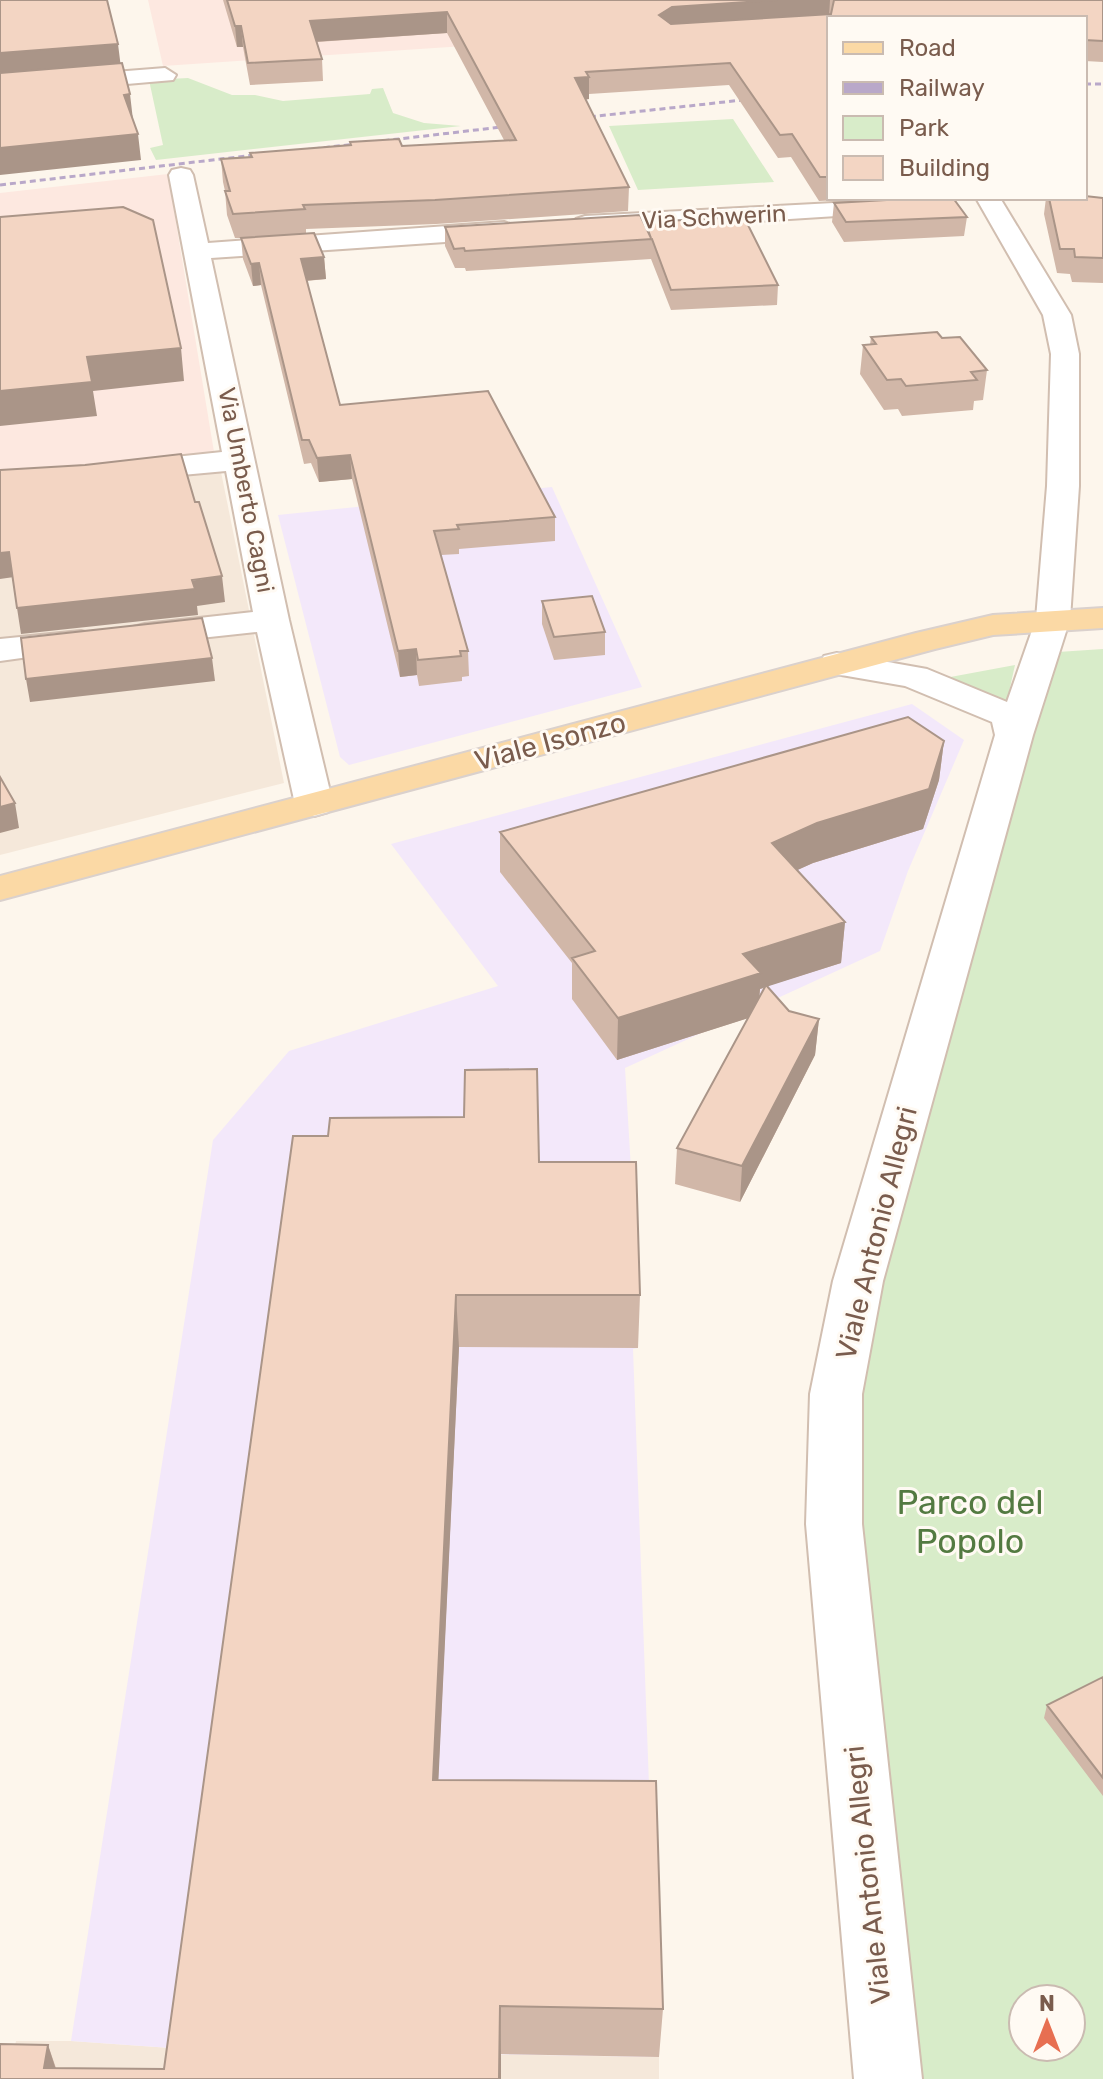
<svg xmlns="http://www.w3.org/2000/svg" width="1103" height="2079" font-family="Rubik,sans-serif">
  <rect width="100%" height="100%" fill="#fdf6ec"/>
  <path fill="#f5e8da" d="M 220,467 L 284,783 L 0,855 L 0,489 Z
    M 16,2041 L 71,2041 L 185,2049 L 659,2057 L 659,2079 L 8,2079 Z"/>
  <path fill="#fde8e0" d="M 148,0 L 693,0 L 719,29 L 163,66 Z
    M 168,174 L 214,452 L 0,473 L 0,193 Z"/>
  <path fill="#f3e8fa" d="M 552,487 L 642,687 L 349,765 L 340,757 L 278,515 Z
    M 912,704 L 964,740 L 908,871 L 880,951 L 625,1068 L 634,1220 L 638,1348 L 633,1349 L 659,2057 L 185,2049 L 71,2041 L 213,1140 L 289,1051 L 498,986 L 391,844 Z"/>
  <path fill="#d8ecc9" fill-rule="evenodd" d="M 188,78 L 232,95 L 255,95 L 283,101 L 370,94 L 372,89 L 383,88 L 393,113 L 424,123 L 461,126 L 156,160 L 150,148 L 163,145 L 149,80 Z
    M 733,119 L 774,182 L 638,190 L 609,126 Z
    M 1103,649 L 1103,2079 L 888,2079 L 836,1394 L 1043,653 ZM 1023,1999 L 1071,1999 L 1071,2047 L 1023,2047 Z
    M 1015,665 L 1007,701 L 945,678 Z"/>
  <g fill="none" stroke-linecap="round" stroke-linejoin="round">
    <g stroke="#d1beb0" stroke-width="4">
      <path id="minor" d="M 165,68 L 176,75 L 173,80 L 0,95 L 0,81 Z
        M 181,168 L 190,170 L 193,175 L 208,243 L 504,222 L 513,225 L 517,230 L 513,235 L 504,238 L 211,258 L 289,620 L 333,804 L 328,812 L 314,816 L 300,812 L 295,804 L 257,632 L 145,644 L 133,641 L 128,634 L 133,627 L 145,624 L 253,612 L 226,471 L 127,480 L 116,478 L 112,471 L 116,464 L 127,462 L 222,452 L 169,175 L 172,170 Z
        M 976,198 L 1000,198 L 1071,315 L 1079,354 L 1079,486 L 1070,619 L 1033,735 L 883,1281 L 862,1394 L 862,1524 L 922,2079 L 854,2079 L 806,1524 L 810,1394 L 833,1281 L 995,735 L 992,722 L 905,686 L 824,672 L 819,664 L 824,656 L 837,653 L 927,669 L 1007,702 L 1036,619 L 1047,486 L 1051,354 L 1043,315 Z
        M 891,200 L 900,202 L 903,207 L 900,212 L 585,232 L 576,229 L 572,224 L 576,219 L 585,216 Z
        M 81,631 L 93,634 L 98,641 L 93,648 L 0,661 L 0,639 Z"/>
    </g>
    <g stroke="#dad1cd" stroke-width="4">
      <path id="major" d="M 1103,608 L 1103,628 L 993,635 L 935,649 L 0,900 L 0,876 L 916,633 L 993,615 Z"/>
    </g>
    <use href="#minor" fill="#fff" fill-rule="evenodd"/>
    <use href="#major" fill="#fbd9a5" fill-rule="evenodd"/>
    <path stroke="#b9a8c9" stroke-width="3" stroke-dasharray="6 4" stroke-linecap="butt" d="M 1085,84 L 1103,84
      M 570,119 L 761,98
      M 304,150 L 519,125
      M 0,185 L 272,153"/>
  </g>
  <path fill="#d1b7a8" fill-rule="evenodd" d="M 223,0 L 1103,0 L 1103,62 L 1085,61 L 1085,18 L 829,18 L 829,198 L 875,198 L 819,201 L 791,157 L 778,158 L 729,85 L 589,94 L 589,99 L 585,100 L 629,187 L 628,211 L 436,224 L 306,229 L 306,233 L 324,257 L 326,279 L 306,281 L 340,405 L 555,517 L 555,541 L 459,549 L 459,554 L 441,555 L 468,651 L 469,676 L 462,677 L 462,681 L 419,686 L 417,675 L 400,677 L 352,479 L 319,482 L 311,463 L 304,464 L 261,285 L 253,286 L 243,259 L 241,238 L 235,238 L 227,215 L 225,191 L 223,182 L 221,159 L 251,157 L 250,153 L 350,146 L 350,142 L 402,146 L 504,140 L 447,33 L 317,42 L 322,59 L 323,81 L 250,85 L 243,47 L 237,47 Z
    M 1046,198 L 1103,198 L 1103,283 L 1072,282 L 1070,274 L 1057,273 L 1044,214 Z
    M 834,203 L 967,217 L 964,236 L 844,242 L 832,222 Z
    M 645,222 L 778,285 L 777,305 L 671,310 L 651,259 L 466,271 L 465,268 L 455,268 L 445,246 L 445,227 L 645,225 Z
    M 871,337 L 987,370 L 983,400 L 974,401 L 973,410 L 902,416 L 898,409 L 884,410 L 860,374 L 863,345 L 870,345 Z
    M 542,601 L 605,632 L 605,655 L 554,660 L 542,624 Z
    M 944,741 L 939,780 L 923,829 L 813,863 L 797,870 L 845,922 L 841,963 L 767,986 L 789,1011 L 819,1019 L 815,1055 L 740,1202 L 675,1184 L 677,1148 L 748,1018 L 617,1060 L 572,999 L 572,963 L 500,872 L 500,832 ZM 765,987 L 759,997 L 760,989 Z
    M 293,1136 L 539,1162 L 640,1295 L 638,1348 L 459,1347 L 438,1780 L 663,2009 L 659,2057 L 501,2054 L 501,2079 L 0,2079 L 48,2045 L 56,2068 L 164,2069 Z
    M 1103,1677 L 1103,1796 L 1044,1718 L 1047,1705 Z"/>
  <path fill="#aa9588" d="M 777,0 L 830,0 L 829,17 L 672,28 L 659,15 L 672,7 Z
    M 447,12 L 447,33 L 312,42 L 310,21 Z
    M 235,26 L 241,26 L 243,47 L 237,47 Z
    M 118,44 L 121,68 L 0,78 L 0,53 Z
    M 589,77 L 589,99 L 574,100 L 575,78 Z
    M 130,94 L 133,120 L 124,95 Z
    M 138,134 L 141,160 L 0,175 L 0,148 Z
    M 324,257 L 326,279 L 302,281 L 301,259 Z
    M 259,263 L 261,285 L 253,286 L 251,264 Z
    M 181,348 L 184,381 L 93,391 L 97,416 L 0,426 L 0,391 L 87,357 Z
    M 350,455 L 352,479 L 319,482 L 317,458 Z
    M 9,552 L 14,577 L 0,579 L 0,553 Z
    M 222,576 L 225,602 L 197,606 L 198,615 L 21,634 L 17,608 Z
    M 416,649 L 417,675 L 400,677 L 398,651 Z
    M 212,658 L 215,681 L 30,702 L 26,679 Z
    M 944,741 L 939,780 L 923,829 L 813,863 L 769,883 L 772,843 Z
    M 15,803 L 19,828 L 0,833 L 0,807 Z
    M 845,922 L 841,963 L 760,989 L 758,1015 L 617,1060 L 618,1018 L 743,954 Z
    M 819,1019 L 815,1055 L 740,1202 L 742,1166 Z
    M 456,1295 L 459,1347 L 436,1831 L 433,1780 Z
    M 500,2006 L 501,2054 L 501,2079 L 499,2079 Z
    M 48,2045 L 59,2079 L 44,2068 Z"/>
  <path fill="#f3d5c3" stroke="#aa9588" stroke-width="2" d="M 0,0 L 107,0 L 118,44 L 0,53 Z
    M 227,0 L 777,0 L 672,7 L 659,15 L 671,24 L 831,14 L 834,0 L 1103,0 L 1103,41 L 1085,40 L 1085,18 L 829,18 L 829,177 L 820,177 L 792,134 L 780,135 L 730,63 L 586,72 L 589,77 L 575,78 L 629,187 L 435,200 L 303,205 L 305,209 L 233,214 L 225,191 L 230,191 L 221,159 L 252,157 L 250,153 L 351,145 L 350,142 L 399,139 L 402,146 L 516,140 L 447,12 L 310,21 L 322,59 L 248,63 L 241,26 L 235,26 Z
    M 122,63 L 130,94 L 124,95 L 138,134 L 0,148 L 0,73 Z
    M 1085,196 L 1103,198 L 1103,258 L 1075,257 L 1074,249 L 1060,249 L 1049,198 L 1085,198 Z
    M 922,198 L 953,198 L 967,217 L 846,222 L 834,203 Z
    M 123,207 L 153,220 L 181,348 L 87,357 L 92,382 L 0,391 L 0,217 Z
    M 640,215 L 651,238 L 645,222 L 744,217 L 778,285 L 671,290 L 652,239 L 465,251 L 464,248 L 454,249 L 445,227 Z
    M 314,233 L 324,257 L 301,259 L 340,405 L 488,391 L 555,517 L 457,525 L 459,529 L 434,531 L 468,651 L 460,651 L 461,656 L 418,660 L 416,649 L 398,651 L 350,455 L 317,458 L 309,440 L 302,440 L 259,263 L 251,264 L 241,238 Z
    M 937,332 L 942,338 L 960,337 L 987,370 L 971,372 L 977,380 L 906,386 L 901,379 L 887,380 L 863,345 L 876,344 L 871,337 Z
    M 181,454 L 195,502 L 199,502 L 222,576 L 192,580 L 195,589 L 17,608 L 9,552 L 0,553 L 0,470 L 85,465 Z
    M 592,596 L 605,632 L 554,637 L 542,601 Z
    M 202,618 L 212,658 L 26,679 L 21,638 Z
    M 908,717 L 944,741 L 929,789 L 817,823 L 772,843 L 845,922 L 743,954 L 761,973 L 618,1018 L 572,958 L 595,951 L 500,832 Z
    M 0,777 L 15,803 L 0,807 Z
    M 766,985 L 789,1011 L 819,1019 L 742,1166 L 677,1148 Z
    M 537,1069 L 539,1162 L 636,1162 L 640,1295 L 456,1295 L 433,1780 L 656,1781 L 663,2009 L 500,2006 L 499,2079 L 0,2079 L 0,2044 L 48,2045 L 44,2068 L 164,2069 L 293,1136 L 328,1136 L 330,1118 L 464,1117 L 465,1070 Z
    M 1103,1677 L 1103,1778 L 1047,1705 Z"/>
  <g text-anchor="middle" stroke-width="6" stroke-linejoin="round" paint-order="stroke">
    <g font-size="24" fill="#7a5c4d" stroke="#fffaf3">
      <text transform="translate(714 217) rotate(-3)" y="8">Via Schwerin</text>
      <text transform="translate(246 490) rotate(79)" y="8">Via Umberto Cagni</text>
    </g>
    <g font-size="28" fill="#7a5c4d" stroke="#fffaf3">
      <text transform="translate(550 741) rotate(-15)" y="10">Viale Isonzo</text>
      <text transform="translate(876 1233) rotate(-76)" y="10">Viale Antonio Allegri</text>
      <text transform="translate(867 1875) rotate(-96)" y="10">Viale Antonio Allegri</text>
    </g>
    <g font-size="34" fill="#537a41" stroke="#fffaf3">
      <text x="970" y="1514">Parco del<tspan x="970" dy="39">Popolo</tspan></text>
    </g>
  </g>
  <rect x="827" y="16" width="260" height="184" fill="#fffaf3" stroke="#cabbb1" stroke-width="2"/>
  <rect x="843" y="42" width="40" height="12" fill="#fbd9a5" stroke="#cabbb1" stroke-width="2"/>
  <text x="899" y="56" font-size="24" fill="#7a5c4d">Road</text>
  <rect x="843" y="82" width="40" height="12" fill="#b9a8c9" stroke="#cabbb1" stroke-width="2"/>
  <text x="899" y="96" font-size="24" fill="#7a5c4d">Railway</text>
  <rect x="843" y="116" width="40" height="24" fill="#d8ecc9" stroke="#cabbb1" stroke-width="2"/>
  <text x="899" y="136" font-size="24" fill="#7a5c4d">Park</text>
  <rect x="843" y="156" width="40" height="24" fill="#f3d5c3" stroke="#cabbb1" stroke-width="2"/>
  <text x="899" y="176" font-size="24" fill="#7a5c4d">Building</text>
  <g transform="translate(1047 2023)"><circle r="38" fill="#fffaf3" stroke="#cabbb1" stroke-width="2"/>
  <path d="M0-6L14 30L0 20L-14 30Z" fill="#e76f51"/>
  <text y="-12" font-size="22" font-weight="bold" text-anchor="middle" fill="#7a5c4d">N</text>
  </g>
</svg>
